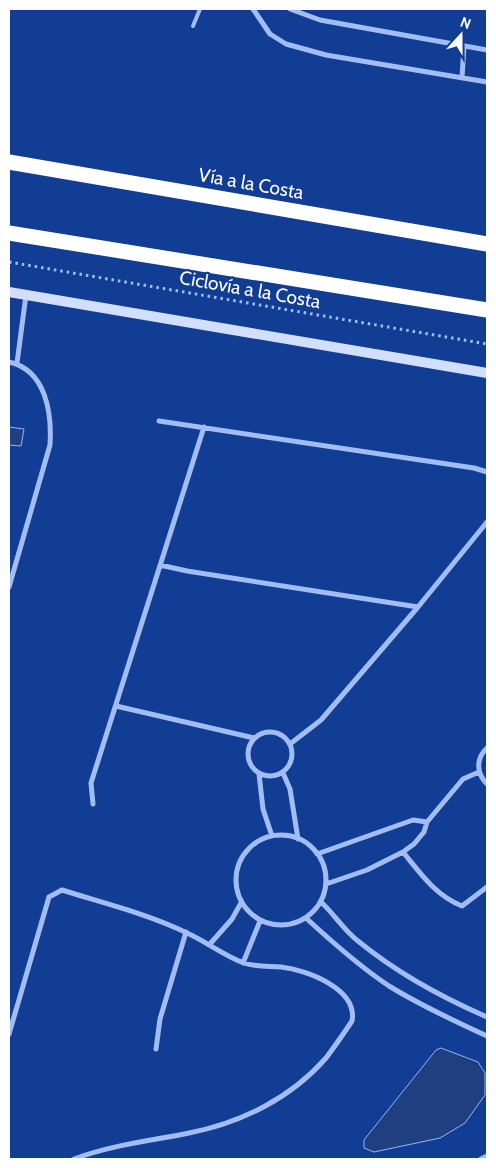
<svg xmlns="http://www.w3.org/2000/svg" width="496" height="1168" font-family="Cabin,sans-serif">
  <rect width="100%" height="100%" fill="#123d95"/>
  <path fill="#1f3f81" stroke="#94b6f6" d="M 9,427 L 24,429 L 21,446 L 9,445 Z
    M 441,1048 L 478,1062 L 485,1073 L 485,1095 L 465,1123 L 440,1138 L 374,1152 L 364,1148 L 364,1140 L 436,1050 Z"/>
  <g fill="none" stroke-linecap="round" stroke-linejoin="round">
    <path stroke="#a2bdf3" stroke-width="3" stroke-dasharray="2.5 4" stroke-linecap="butt" d="M 9,262 L 487,344"/>
    <path stroke="#a2bdf3" stroke-width="4" d="M 193,26 L 200,9"/>
    <path stroke="#a2bdf3" stroke-width="5" d="M 253,9 L 270,34 L 286,44 L 326,55 L 487,82
      M 290,9 L 320,20 L 487,50
      M 462,78 L 464,46
      M 9,362 C 46,370 52,413 50,445 L 9,587
      M 17,363 L 26,295
      M 159,421 L 474,468 L 487,472
      M 160,565 L 187,571 L 418,607
      M 116,706 L 254,738
      M248 754a22 22 0 1 1 44 0a22 22 0 1 1-44 0Z
      M 290,744 L 321,720 L 418,607 L 487,522
      M 487,748 C 475,759 477,774 487,784
      M 283,773 L 290,789 L 298,839
      M 259,774 L 263,809 L 272,836
      M 93,804 L 91,783 L 204,427
      M236 880a45 45 0 1 1 90 0a45 45 0 1 1-90 0Z
      M 403,852 C 421,874 436,896 462,906 L 487,887
      M 317,854 L 413,820 L 427,822
      M 326,884 L 367,870 L 403,852 L 414,844 L 424,832 L 427,822 L 463,779 L 479,772
      M 321,902 C 334,914 344,930 358,941 C 397,973 441,997 487,1017
      M 306,918 C 332,942 359,966 389,986 C 420,1005 454,1021 487,1036
      M 210,944 L 232,919 L 241,903
      M 243,963 L 260,921
      M 9,1034 L 49,897 L 62,890 C 103,903 148,914 187,933 C 207,942 224,956 244,963 C 256,967 269,966 281,967 C 307,970 358,989 352,1021 C 344,1033 335,1046 326,1058 C 291,1098 241,1123 189,1133 C 150,1141 111,1145 74,1159
      M 156,1049 L 160,1019 L 186,932
      M 481,1159 L 487,1156"/>
    <path stroke="#d1dffc" stroke-width="10" d="M 9,292 L 487,373"/>
    <path stroke="#fff" stroke-width="15" d="M 9,162 L 487,244
      M 9,233 L 487,310"/>
  </g>
  <g text-anchor="middle" stroke-width="4.5" stroke-linejoin="round" paint-order="stroke">
    <g font-size="19" fill="#fff" stroke="#123d95">
      <text transform="translate(251 183) rotate(10)" y="7">Vía a la Costa</text>
      <text transform="translate(250 289) rotate(10)" y="7">Ciclovía a la Costa</text>
    </g>
  </g>
  <rect width="496" height="1168" fill="none" stroke="#ffffff" stroke-width="20"/>
  <g transform="translate(461 35) rotate(21)" stroke="#123d95" stroke-width="4" paint-order="stroke">
  <path d="M0-4L9 19L0 12L-9 19Z" fill="#ffffff"/>
  <text y="-8" font-size="14" font-weight="bold" text-anchor="middle" fill="#ffffff">N</text>
  </g>
</svg>
